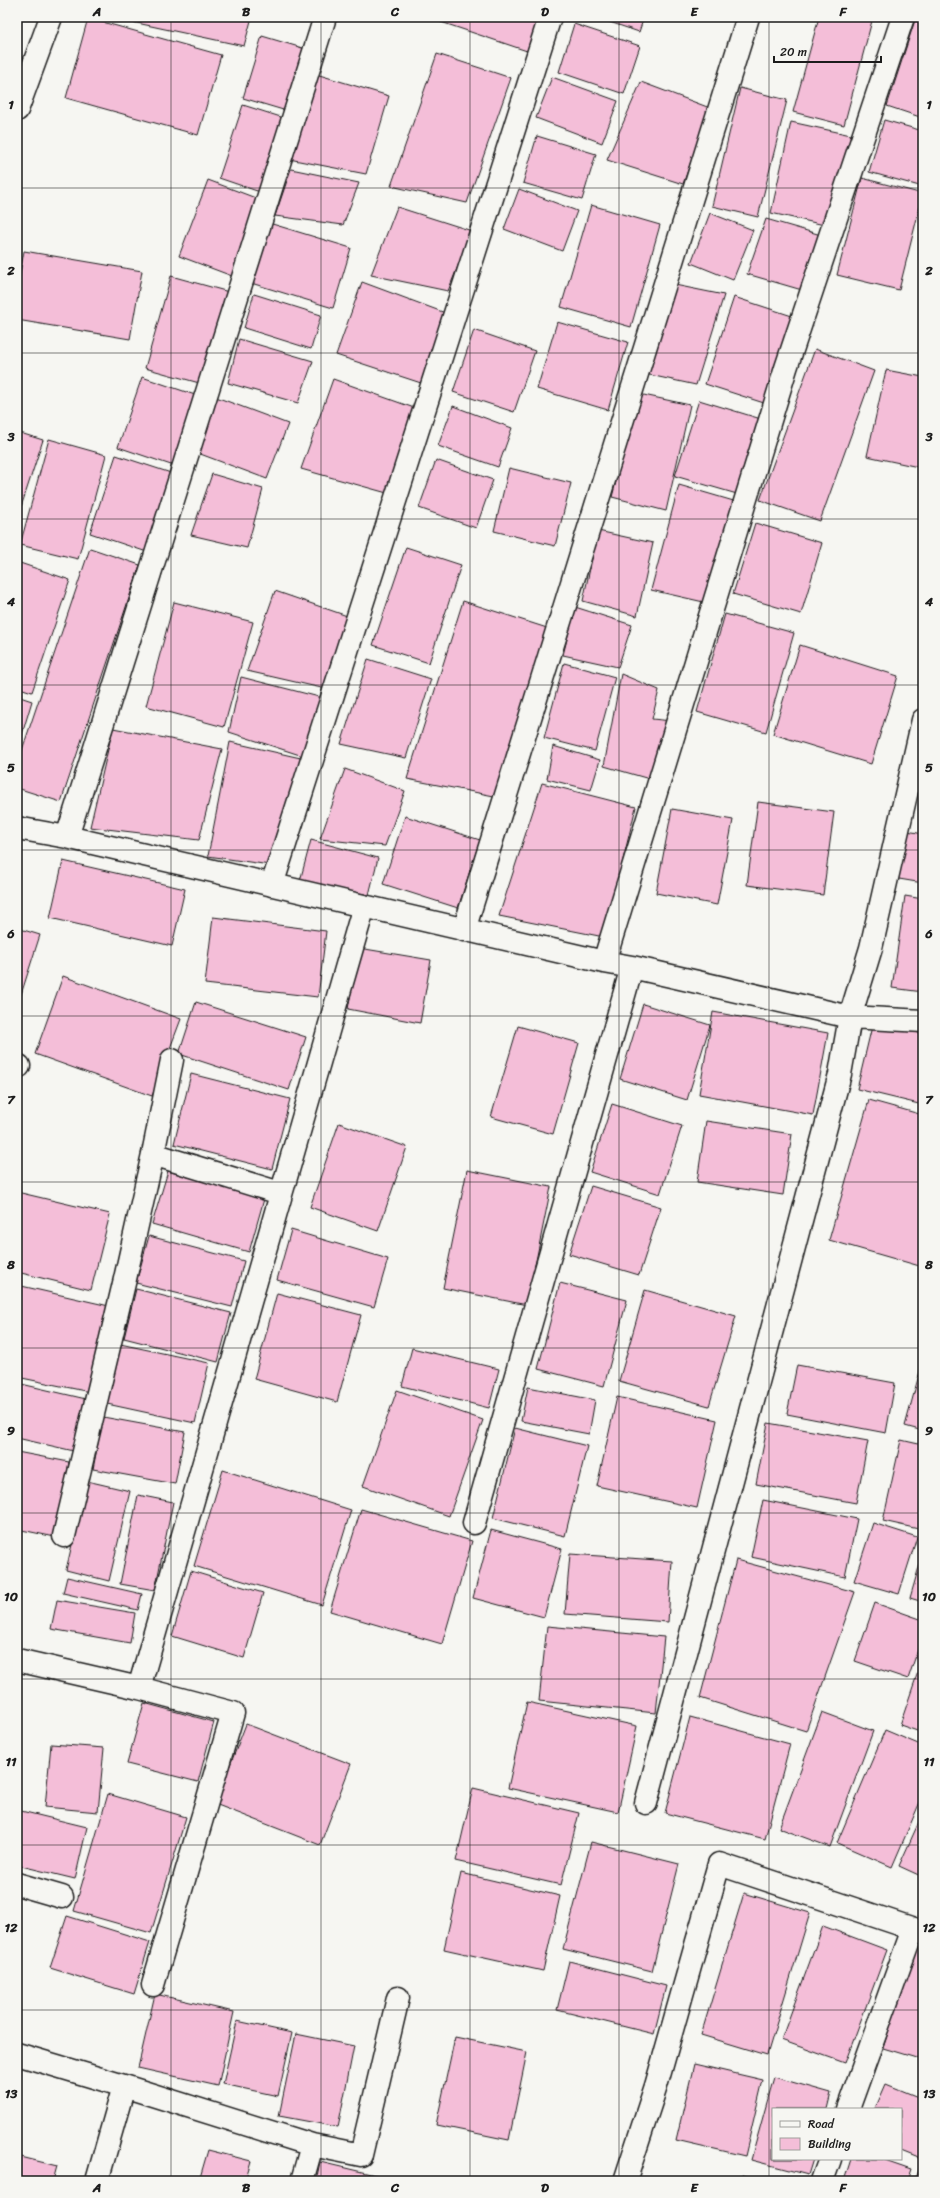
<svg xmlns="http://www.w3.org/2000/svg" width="940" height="2198" font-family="Sriracha,sans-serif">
  <rect width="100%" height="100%" fill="#f6f6f2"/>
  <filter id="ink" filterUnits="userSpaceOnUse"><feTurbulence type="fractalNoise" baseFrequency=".025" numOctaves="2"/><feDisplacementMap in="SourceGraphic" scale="8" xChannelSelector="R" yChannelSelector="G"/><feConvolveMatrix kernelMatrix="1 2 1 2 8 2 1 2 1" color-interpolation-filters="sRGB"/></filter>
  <g filter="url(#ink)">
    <path fill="#f4bed8" stroke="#1c1c1c" d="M 109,17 L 252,17 L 244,46 Z
      M 436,17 L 539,17 L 527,51 L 435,20 Z
      M 595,17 L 644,17 L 639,32 Z
      M 819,17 L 873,17 L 844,125 L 793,112 Z
      M 916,17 L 923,17 L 923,118 L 887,106 Z
      M 88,18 L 221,55 L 198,135 L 66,98 Z
      M 574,24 L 640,46 L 624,94 L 559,72 Z
      M 262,36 L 309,50 L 290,112 L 243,98 Z
      M 437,54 L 511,78 L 467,203 L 391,186 Z
      M 316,74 L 389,96 L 366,174 L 289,159 Z
      M 552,77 L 618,101 L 602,143 L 536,118 Z
      M 641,82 L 710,108 L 683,184 L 607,160 Z
      M 740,88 L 787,100 L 758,217 L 712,206 Z
      M 243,105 L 287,119 L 263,193 L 219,178 Z
      M 884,120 L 923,131 L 923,187 L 869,172 Z
      M 791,122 L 851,135 L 829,226 L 771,213 Z
      M 537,136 L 596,154 L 582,200 L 523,183 Z
      M 291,169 L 359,183 L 343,225 L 275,216 Z
      M 862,178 L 923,194 L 899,290 L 837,275 Z
      M 208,180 L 261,200 L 232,276 L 179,256 Z
      M 519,189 L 577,211 L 562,251 L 504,229 Z
      M 591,205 L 660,225 L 631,327 L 561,307 Z
      M 397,207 L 472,231 L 448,291 L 371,275 Z
      M 710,213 L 753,230 L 733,280 L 691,263 Z
      M 766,219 L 821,235 L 802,290 L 747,274 Z
      M 269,223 L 351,248 L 333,308 L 251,283 Z
      M 24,251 L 142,271 L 130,339 L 17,320 L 17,290 Z
      M 171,276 L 229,292 L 203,384 L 145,368 Z
      M 362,282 L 448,314 L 421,383 L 336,355 Z
      M 665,283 L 724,295 L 696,385 L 645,374 Z
      M 254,294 L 321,315 L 311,349 L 244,328 Z
      M 734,297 L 795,317 L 767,404 L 705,384 Z
      M 557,322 L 628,342 L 608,410 L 537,389 Z
      M 474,330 L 535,351 L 514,412 L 453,392 Z
      M 239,339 L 313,361 L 298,403 L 228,383 Z
      M 815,349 L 874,371 L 820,521 L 760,500 Z
      M 886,370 L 923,377 L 923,468 L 867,456 Z
      M 142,377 L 198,396 L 174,466 L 118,447 Z
      M 333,379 L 417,409 L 387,493 L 301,469 Z
      M 639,394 L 690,405 L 666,511 L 612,497 Z
      M 216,397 L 288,424 L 267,479 L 195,452 Z
      M 699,400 L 761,419 L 737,494 L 675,476 Z
      M 453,406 L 512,428 L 498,467 L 438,446 Z
      M 17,432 L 43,440 L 17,519 Z
      M 49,439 L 106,455 L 78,559 L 20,545 Z
      M 116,455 L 174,474 L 147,552 L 90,533 Z
      M 436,460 L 493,480 L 476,528 L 419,508 Z
      M 509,468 L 571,483 L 555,546 L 494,531 Z
      M 212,474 L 263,489 L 247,548 L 191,535 Z
      M 679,485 L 737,502 L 708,603 L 651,590 Z
      M 755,523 L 822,543 L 801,614 L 733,594 Z
      M 598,531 L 653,543 L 637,616 L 583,601 Z
      M 406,547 L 461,565 L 429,663 L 373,645 Z
      M 90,548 L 140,565 L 61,802 L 17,788 L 17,765 Z
      M 17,562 L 70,580 L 32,692 L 17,687 Z
      M 275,591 L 353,618 L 326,689 L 247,671 Z
      M 463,601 L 547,628 L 494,796 L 407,779 Z
      M 174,602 L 253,622 L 224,727 L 146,706 Z
      M 575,607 L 632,625 L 618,667 L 563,655 Z
      M 725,614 L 794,633 L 766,732 L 697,712 Z
      M 800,645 L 898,676 L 871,764 L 773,734 Z
      M 368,659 L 431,679 L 406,758 L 341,744 Z
      M 564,663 L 615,677 L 595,751 L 544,738 Z
      M 621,674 L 659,690 L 652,719 L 672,721 L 653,780 L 604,766 Z
      M 241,677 L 323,698 L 306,757 L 229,732 Z
      M 17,696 L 32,701 L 17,751 Z
      M 113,728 L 222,749 L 199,840 L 90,827 Z
      M 230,742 L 305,759 L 270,865 L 208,856 Z
      M 553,746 L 600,760 L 591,790 L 547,779 Z
      M 345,769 L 405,791 L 385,846 L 320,839 Z
      M 542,783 L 636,807 L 604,937 L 499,916 Z
      M 758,802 L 834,812 L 823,895 L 747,885 Z
      M 672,809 L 733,820 L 717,905 L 656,893 Z
      M 405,816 L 480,840 L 458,908 L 383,884 Z
      M 902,830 L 923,834 L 923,883 L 893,878 Z
      M 311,840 L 378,858 L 369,895 L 300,881 Z
      M 63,861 L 185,889 L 172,946 L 50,918 Z
      M 905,896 L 923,899 L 923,992 L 892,988 Z
      M 213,917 L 326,931 L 318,997 L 205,984 Z
      M 17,928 L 40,935 L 17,1007 Z
      M 359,948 L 431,960 L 420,1023 L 348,1009 Z
      M 63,976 L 181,1019 L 152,1096 L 35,1054 Z
      M 196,1002 L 306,1037 L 289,1090 L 179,1054 Z
      M 643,1004 L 710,1025 L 687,1100 L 620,1079 Z
      M 713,1012 L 828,1033 L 813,1115 L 699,1094 Z
      M 873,1022 L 923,1034 L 923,1105 L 857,1089 Z
      M 518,1026 L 579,1043 L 553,1134 L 491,1117 Z
      M 191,1074 L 290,1099 L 272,1169 L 174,1144 Z
      M 869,1100 L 923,1115 L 923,1267 L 829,1240 Z
      M 612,1104 L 682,1126 L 660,1194 L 590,1172 Z
      M 706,1121 L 792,1134 L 783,1195 L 697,1182 Z
      M 339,1123 L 407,1147 L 378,1231 L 310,1207 Z
      M 467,1170 L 551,1187 L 527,1305 L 443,1288 Z
      M 168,1171 L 264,1199 L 249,1252 L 152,1224 Z
      M 591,1186 L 661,1207 L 639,1275 L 569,1254 Z
      M 17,1192 L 110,1214 L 91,1290 L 17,1272 Z
      M 291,1230 L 388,1259 L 374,1307 L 277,1280 Z
      M 149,1236 L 244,1261 L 232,1307 L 136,1283 Z
      M 560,1283 L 627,1300 L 604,1386 L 538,1369 Z
      M 17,1285 L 109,1306 L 90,1392 L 17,1377 Z
      M 136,1289 L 231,1313 L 218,1362 L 124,1338 Z
      M 645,1290 L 736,1316 L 709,1406 L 619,1381 Z
      M 277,1293 L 361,1315 L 337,1402 L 254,1379 Z
      M 120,1344 L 209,1363 L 195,1423 L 107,1404 Z
      M 412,1348 L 499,1369 L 489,1408 L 402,1386 Z
      M 923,1360 L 923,1431 L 905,1426 Z
      M 797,1365 L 895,1383 L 886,1433 L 787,1414 Z
      M 17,1383 L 86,1399 L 74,1451 L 17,1438 Z
      M 528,1387 L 595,1400 L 589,1434 L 521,1421 Z
      M 397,1390 L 483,1420 L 449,1516 L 363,1486 Z
      M 617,1397 L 717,1420 L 697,1508 L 597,1486 Z
      M 103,1417 L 185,1432 L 175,1484 L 93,1469 Z
      M 768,1423 L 868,1441 L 856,1503 L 756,1484 Z
      M 515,1428 L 587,1446 L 565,1536 L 493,1518 Z
      M 901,1440 L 923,1445 L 923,1530 L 883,1521 Z
      M 17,1452 L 69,1462 L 55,1537 L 17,1529 Z
      M 223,1470 L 351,1510 L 322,1605 L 194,1566 Z
      M 87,1481 L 130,1491 L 109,1581 L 66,1570 Z
      M 138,1495 L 173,1502 L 155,1590 L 120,1584 Z
      M 763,1500 L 857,1519 L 845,1577 L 751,1557 Z
      M 361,1509 L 472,1541 L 442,1644 L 330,1611 Z
      M 873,1523 L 917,1537 L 899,1594 L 854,1581 Z
      M 491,1530 L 562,1549 L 544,1617 L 473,1598 Z
      M 923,1553 L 923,1602 L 910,1598 Z
      M 570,1554 L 672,1561 L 668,1622 L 565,1614 Z
      M 736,1560 L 855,1592 L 806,1731 L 700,1698 Z
      M 191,1571 L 263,1593 L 244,1658 L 172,1636 Z
      M 67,1577 L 142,1594 L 138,1610 L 63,1593 Z
      M 57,1600 L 135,1613 L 130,1643 L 51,1629 Z
      M 875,1603 L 923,1620 L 923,1635 L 908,1679 L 855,1661 Z
      M 547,1626 L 664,1637 L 656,1713 L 539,1701 Z
      M 923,1657 L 923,1733 L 900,1725 Z
      M 527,1702 L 637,1726 L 618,1812 L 508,1788 Z
      M 144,1703 L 214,1722 L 198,1782 L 127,1764 Z
      M 822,1712 L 873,1731 L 830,1847 L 779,1828 Z
      M 690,1717 L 790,1744 L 765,1839 L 665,1813 Z
      M 246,1724 L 351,1764 L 320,1845 L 215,1804 Z
      M 885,1730 L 923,1746 L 923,1795 L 892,1867 L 837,1843 Z
      M 51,1744 L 104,1748 L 98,1812 L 45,1807 Z
      M 473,1788 L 579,1813 L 561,1885 L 456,1861 Z
      M 108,1794 L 186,1817 L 151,1933 L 74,1911 Z
      M 17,1810 L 87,1827 L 75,1879 L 17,1865 Z
      M 923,1813 L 923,1877 L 899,1866 Z
      M 591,1842 L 679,1864 L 652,1971 L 563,1949 Z
      M 461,1873 L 560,1896 L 543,1971 L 444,1949 Z
      M 744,1893 L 810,1913 L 767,2055 L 701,2035 Z
      M 67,1916 L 150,1942 L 134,1994 L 50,1968 Z
      M 823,1926 L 887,1950 L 845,2063 L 781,2040 Z
      M 915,1947 L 923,1950 L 923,2060 L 883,2048 Z
      M 569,1961 L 666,1986 L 654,2034 L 557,2010 Z
      M 155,1994 L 234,2012 L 218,2086 L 138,2068 Z
      M 237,2021 L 292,2033 L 278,2096 L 223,2084 Z
      M 296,2034 L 354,2046 L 338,2127 L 279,2116 Z
      M 455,2037 L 527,2052 L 509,2140 L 436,2125 Z
      M 694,2064 L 763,2080 L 745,2156 L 676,2140 Z
      M 774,2077 L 831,2093 L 827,2109 L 773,2109 L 773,2159 L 813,2159 L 808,2175 L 751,2160 Z
      M 886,2084 L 923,2099 L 921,2159 L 901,2151 L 901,2109 L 875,2109 Z
      M 208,2150 L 251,2161 L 245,2181 L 199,2181 Z
      M 17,2156 L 57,2166 L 53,2181 L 17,2181 Z
      M 851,2159 L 882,2159 L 911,2169 L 907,2181 L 844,2181 Z
      M 320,2162 L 379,2176 L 377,2181 L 316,2181 Z
      M 920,2167 L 923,2168 L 923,2181 L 915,2181 Z
      M 743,2175 L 759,2181 L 741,2181 Z"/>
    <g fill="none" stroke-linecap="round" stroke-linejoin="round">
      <g stroke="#1c1c1c" stroke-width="25">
        <path id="street" d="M 17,110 L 51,17
          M 17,828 L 67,837 L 604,962 L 632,967 L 850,1017 L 923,1021
          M 67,837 L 325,17
          M 272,885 L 550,17
          M 464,930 L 748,17
          M 604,962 L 786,368 L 903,17
          M 172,1060 L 153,1154 L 280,1193
          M 17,1065 L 19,1066
          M 474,1523 L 632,967
          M 64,1536 L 125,1279 L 153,1154
          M 17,1660 L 139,1688 L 364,906
          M 139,1688 L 233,1713 L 153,1985
          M 646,1803 L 840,1074 L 850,1017 L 871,948 L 923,720
          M 17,1884 L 62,1897
          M 17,2054 L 124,2086 L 97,2181
          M 124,2086 L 312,2145 L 302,2181
          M 848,2109 L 913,1929
          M 312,2145 L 361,2155 L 398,1998
          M 625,2181 L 656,2086 L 719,1864 L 923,1932
          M 822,2181 L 830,2159"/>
      </g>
      <use href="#street" stroke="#f6f6f2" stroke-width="22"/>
    </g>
  </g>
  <path fill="none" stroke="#1c1c1c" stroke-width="1" stroke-opacity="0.55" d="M 171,17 L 171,2181M 321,17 L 321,2181M 470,17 L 470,2181M 619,17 L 619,2181M 769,17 L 769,2181M 17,188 L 923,188M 17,353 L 923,353M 17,519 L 923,519M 17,685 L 923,685M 17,850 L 923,850M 17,1016 L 923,1016M 17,1182 L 923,1182M 17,1348 L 923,1348M 17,1513 L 923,1513M 17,1679 L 923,1679M 17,1845 L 923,1845M 17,2010 L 923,2010"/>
  <rect width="940" height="2198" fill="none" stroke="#f6f6f2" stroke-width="44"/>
  <rect x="772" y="2108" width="130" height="52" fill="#f6f6f2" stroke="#9f9f9c"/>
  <rect x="780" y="2121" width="20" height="6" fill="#f6f6f2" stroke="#9f9f9c"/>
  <text x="808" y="2128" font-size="12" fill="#1c1c1c">Road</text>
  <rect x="780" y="2138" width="20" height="12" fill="#f4bed8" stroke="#9f9f9c"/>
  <text x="808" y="2148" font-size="12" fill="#1c1c1c">Building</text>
  <path d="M774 56v6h107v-6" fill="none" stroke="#1c1c1c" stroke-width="2"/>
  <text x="780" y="56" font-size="12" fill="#1c1c1c" stroke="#f6f6f2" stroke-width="3" paint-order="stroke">20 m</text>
  <rect x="22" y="22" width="896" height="2154" fill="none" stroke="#1c1c1c" stroke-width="1.5"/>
  <g font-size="13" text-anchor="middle" font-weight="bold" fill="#1c1c1c">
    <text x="97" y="16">A</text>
    <text x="246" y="16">B</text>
    <text x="395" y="16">C</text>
    <text x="545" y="16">D</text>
    <text x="694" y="16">E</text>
    <text x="843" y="16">F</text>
    <text x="11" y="109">1</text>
    <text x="929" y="109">1</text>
    <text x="11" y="275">2</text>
    <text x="929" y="275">2</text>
    <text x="11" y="441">3</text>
    <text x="929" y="441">3</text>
    <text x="11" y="606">4</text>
    <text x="929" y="606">4</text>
    <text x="11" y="772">5</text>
    <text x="929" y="772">5</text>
    <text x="11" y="938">6</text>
    <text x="929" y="938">6</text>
    <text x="11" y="1104">7</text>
    <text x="929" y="1104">7</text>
    <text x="11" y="1269">8</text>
    <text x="929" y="1269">8</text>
    <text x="11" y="1435">9</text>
    <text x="929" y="1435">9</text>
    <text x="11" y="1601">10</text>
    <text x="929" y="1601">10</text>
    <text x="11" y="1766">11</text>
    <text x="929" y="1766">11</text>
    <text x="11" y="1932">12</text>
    <text x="929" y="1932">12</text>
    <text x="11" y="2098">13</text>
    <text x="929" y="2098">13</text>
    <text x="97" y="2192">A</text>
    <text x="246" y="2192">B</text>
    <text x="395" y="2192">C</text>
    <text x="545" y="2192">D</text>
    <text x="694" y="2192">E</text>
    <text x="843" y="2192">F</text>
  </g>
</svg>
